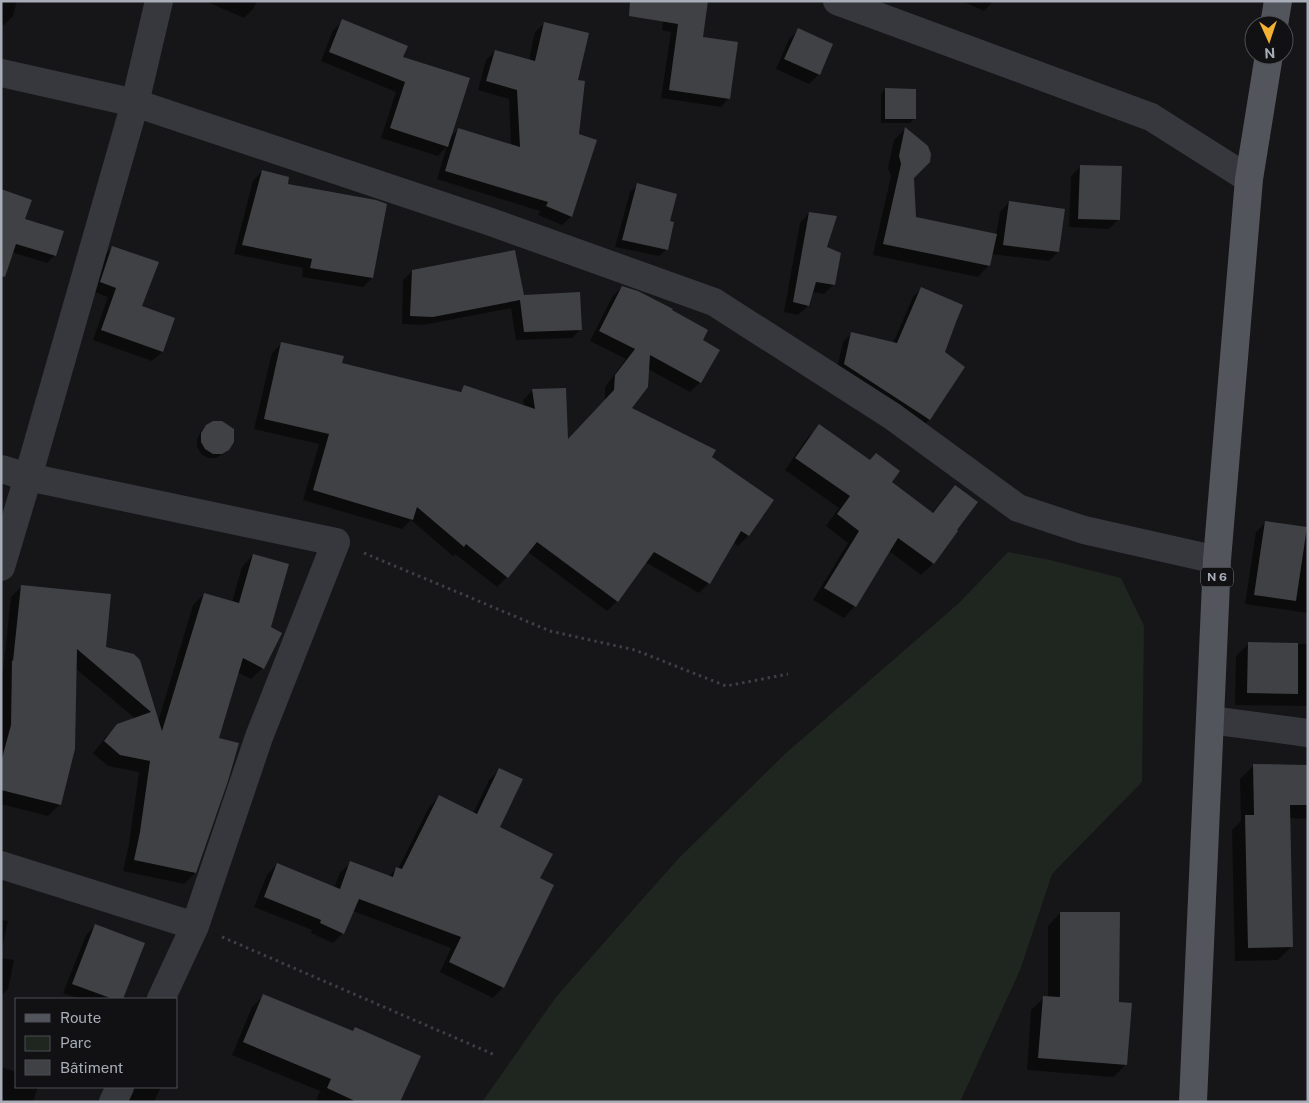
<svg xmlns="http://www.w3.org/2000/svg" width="1309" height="1103" font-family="'Public Sans',sans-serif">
  <rect width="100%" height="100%" fill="#161618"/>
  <path fill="#1e261f" d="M 1008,552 L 1050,560 L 1121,578 L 1144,626 L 1142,782 L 1052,874 L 1020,970 L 960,1102 L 482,1102 L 556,997 L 678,859 L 786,753 L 959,603 Z"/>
  <path fill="#0007" d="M 1,1 L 17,1 L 13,16 L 4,25 L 1,25 Z
    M 205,1 L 257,1 L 253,9 L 244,18 Z
    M 962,1 L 993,1 L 984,11 Z
    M 666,3 L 702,38 L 729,98 L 721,107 L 661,98 L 671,32 L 662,30 Z
    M 343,21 L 402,58 L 450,138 L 458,129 L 511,145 L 509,99 L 478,90 L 486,60 L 495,51 L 529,60 L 535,32 L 544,24 L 576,81 L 577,135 L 595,141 L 571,217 L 562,225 L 538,215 L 540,211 L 437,179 L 447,146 L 438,156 L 381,138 L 396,92 L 321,61 L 333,30 Z
    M 799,30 L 819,74 L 809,84 L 776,69 L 789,39 Z
    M 885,89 L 915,118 L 910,123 L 881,123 L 881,94 Z
    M 905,129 L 913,178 L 915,218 L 996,235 L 1000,212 L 1009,202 L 1058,252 L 1049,261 L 991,254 L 989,265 L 978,277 L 873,255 L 891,176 L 888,168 L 894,140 Z
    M 1080,167 L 1119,219 L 1109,229 L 1069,227 L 1071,176 Z
    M 262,171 L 286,185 L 372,278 L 363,287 L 302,277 L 303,268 L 234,254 L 253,181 Z
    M 638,185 L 668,222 L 667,249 L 659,256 L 615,247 L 630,192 Z
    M 809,213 L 826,248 L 834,284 L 824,294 L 812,292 L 808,306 L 798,315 L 784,312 L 800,223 Z
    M 24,220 L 55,255 L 47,263 L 8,251 Z
    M 113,247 L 141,307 L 173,319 L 162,352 L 152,361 L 93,340 L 108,297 L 92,291 L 103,257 Z
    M 412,271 L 523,297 L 581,329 L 572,338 L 516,340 L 511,308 L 423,325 L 402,324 L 403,280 Z
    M 622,287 L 701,340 L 700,382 L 690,392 L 648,369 L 630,409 L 711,458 L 772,500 L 748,536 L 738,546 L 733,542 L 709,583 L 699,593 L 645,562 L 617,601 L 607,611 L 528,552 L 507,577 L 497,587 L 455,554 L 453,556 L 411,520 L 402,529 L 303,500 L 319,444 L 254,429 L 272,353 L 282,343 L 341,364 L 458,393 L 464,387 L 524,406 L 523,400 L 533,390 L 567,442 L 605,402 L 605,387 L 626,359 L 590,341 L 612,297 Z
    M 921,289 L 944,353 L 964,368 L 929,420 L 921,428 L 836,372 L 843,342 L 851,334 L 893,343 L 913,297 Z
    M 206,426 L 228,449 L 223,454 L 216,458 L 208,458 L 201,454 L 197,446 L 197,439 L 201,431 Z
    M 820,426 L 890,483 L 932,513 L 944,498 L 955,486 L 955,530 L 957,532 L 933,564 L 921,575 L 889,551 L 855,606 L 844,618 L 813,600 L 848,543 L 826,526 L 839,508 L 785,470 L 808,437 Z
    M 1266,522 L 1308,529 L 1308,613 L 1245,604 L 1256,532 Z
    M 253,555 L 269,628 L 263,668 L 251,679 L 237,672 L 218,739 L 195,873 L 184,884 L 123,871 L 129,844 L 139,772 L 108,766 L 93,753 L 106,737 L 118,726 L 136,719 L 75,668 L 74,749 L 59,805 L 48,816 L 1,804 L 1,673 L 3,671 L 11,597 L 22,586 L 105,648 L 133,655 L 158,722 L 193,605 L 204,594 L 232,602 L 242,567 Z
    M 1248,644 L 1308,644 L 1308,706 L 1235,705 L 1236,656 Z
    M 1254,765 L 1308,767 L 1308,819 L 1289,818 L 1292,946 L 1278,960 L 1235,961 L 1232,830 L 1241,821 L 1240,779 Z
    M 500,769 L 498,828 L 539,879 L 503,987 L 493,998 L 440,972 L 451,948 L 353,911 L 343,933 L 333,943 L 311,933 L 312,930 L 254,907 L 267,875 L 277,864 L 334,888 L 340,873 L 350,863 L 388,877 L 397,868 L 398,869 L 429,807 L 439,797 L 473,814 L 489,780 Z
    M 1060,913 L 1118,1003 L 1126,1064 L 1114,1077 L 1027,1070 L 1031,1010 L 1044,998 L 1048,998 L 1048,926 Z
    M 1,920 L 8,921 L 1,952 Z
    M 96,925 L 143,944 L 121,999 L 80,999 L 63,993 L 86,935 Z
    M 1,958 L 14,960 L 8,989 L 1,996 Z
    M 264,995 L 399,1102 L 318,1102 L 316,1101 L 320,1091 L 232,1055 L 252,1007 Z
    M 1,1067 L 16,1072 L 16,1087 L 38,1087 L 33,1102 L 1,1102 Z
    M 123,1087 L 161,1087 L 154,1102 L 126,1102 Z"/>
  <path fill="#404145" d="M 630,1 L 708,1 L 703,37 L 738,42 L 730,99 L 669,90 L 678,24 L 629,16 Z
    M 342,19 L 408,46 L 403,57 L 470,78 L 448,147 L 390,128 L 405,82 L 329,52 Z
    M 544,22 L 589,33 L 578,80 L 585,81 L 579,134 L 597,140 L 572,217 L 546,206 L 548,202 L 445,171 L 458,128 L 520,147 L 517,90 L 486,81 L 495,50 L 535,61 Z
    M 798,28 L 833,44 L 820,75 L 784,59 Z
    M 885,88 L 916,89 L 916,119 L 885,119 Z
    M 905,127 L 928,146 L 931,154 L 930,162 L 914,178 L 916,217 L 997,234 L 990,266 L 883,244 L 901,164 L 899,156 Z
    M 1080,165 L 1122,166 L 1120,220 L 1078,219 Z
    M 262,170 L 289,177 L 288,184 L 376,200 L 387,204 L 373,278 L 310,268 L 312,259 L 242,245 Z
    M 637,183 L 677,194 L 670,221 L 674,222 L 668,250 L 622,240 Z
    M 1,189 L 32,200 L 25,219 L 64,231 L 56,256 L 16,244 L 5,277 L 1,276 Z
    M 1009,201 L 1065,209 L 1059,252 L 1003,245 Z
    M 809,212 L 837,216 L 827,247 L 841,253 L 835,285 L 816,282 L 809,306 L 793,302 Z
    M 112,246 L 159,262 L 142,306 L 175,318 L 163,352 L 101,330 L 116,288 L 100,282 Z
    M 515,250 L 524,295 L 580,292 L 582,330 L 524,332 L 520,300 L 433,317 L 410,316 L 412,270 Z
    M 622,286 L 638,291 L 673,309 L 672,310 L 708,330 L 703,340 L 720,350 L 701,383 L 650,355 L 648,387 L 632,408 L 716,450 L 712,457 L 774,500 L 749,536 L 741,531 L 710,584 L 654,552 L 618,602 L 537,542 L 508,578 L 466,544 L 464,547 L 417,507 L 413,520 L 313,490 L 329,434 L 264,419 L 281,342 L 344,356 L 342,363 L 461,392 L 464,385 L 535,409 L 532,389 L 566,388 L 568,439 L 614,390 L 615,375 L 635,349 L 599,331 Z
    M 921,287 L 963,305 L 956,322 L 945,352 L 965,367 L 930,420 L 844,364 L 851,332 L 897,343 Z
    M 213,421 L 222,421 L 234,429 L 234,442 L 229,450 L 222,454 L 213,454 L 205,449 L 201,442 L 201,433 L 206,425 Z
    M 819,424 L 870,460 L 876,453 L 900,471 L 892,482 L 933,513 L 955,485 L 978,502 L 957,530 L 958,531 L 934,564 L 898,538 L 856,607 L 824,588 L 859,531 L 837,514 L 850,496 L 795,458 Z
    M 1265,521 L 1307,527 L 1296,601 L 1254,595 Z
    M 253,554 L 289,564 L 271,627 L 282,633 L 264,669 L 243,658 L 219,738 L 239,743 L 228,781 L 196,873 L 134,860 L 140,832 L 150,761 L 120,755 L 104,741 L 117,724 L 151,712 L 77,649 L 75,749 L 61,805 L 1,790 L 1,762 L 11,725 L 12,660 L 13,661 L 21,585 L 111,594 L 106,647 L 134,654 L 140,660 L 162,731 L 204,593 L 239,603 Z
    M 1248,642 L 1298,643 L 1298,694 L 1247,693 Z
    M 1253,764 L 1308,765 L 1308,805 L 1290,805 L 1293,947 L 1248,948 L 1245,815 L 1254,815 Z
    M 499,768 L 523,779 L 500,827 L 553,854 L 540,878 L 554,885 L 504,988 L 449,962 L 461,937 L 359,899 L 344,934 L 320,923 L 321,920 L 264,897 L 277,863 L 340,889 L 350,861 L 393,877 L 396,867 L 402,869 L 439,795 L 477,814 Z
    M 1060,912 L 1120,912 L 1119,1002 L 1132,1003 L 1127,1065 L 1038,1058 L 1043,996 L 1060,997 Z
    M 95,924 L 145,943 L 123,999 L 113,999 L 72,984 Z
    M 263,994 L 353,1031 L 355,1027 L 421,1056 L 400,1102 L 357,1102 L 327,1088 L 331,1079 L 243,1042 Z"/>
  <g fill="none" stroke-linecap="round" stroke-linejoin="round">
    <path stroke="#3d3f44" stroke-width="3" stroke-dasharray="2.5 4" stroke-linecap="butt" d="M 364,553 L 550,631 L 635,650 L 726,686 L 788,674
      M 222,937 L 495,1055"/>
    <path stroke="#37383d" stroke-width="28" d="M 837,1 L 1151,117 L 1249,179
      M 1,73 L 135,103 L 491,222 L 714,302 L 892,416 L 1018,508 L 1084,530 L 1217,560
      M 1,469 L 28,477 L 336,542 L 259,737 L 195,926 L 161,999
      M 1,567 L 28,477 L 135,103 L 159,1
      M 1210,720 L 1308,733
      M 1,865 L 195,926
      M 113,1102 L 120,1087"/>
    <path stroke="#53555c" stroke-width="28" d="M 1274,25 L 1278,1
      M 1193,1102 L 1217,560 L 1249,179 L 1269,55"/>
  </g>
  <g text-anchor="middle" stroke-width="4.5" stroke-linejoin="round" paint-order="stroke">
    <rect fill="#111113" stroke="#7b7e86" stroke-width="1" x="1201" y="567.5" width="32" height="19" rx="4"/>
    <g font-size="12" font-weight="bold" fill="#a8adb8">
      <text x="1217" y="581">N 6</text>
    </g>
  </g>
  <rect width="1309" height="1103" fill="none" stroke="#a8adb8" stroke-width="5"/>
  <rect x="15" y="998" width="162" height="90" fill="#111113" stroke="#4d4f55"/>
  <rect x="25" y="1014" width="25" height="8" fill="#53555c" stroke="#4d4f55"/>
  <text x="60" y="1023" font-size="15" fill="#a8adb8">Route</text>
  <rect x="25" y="1036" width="25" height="15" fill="#1e261f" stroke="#4d4f55"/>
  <text x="60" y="1048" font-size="15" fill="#a8adb8">Parc</text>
  <rect x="25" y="1060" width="25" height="15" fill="#404145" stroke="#4d4f55"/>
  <text x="60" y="1073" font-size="15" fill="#a8adb8">Bâtiment</text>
  <g transform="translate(1269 40) rotate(177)"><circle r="24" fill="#111113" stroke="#4d4f55"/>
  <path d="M0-4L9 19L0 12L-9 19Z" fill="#f2b134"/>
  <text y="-8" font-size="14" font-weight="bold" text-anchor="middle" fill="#a8adb8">N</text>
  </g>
</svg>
